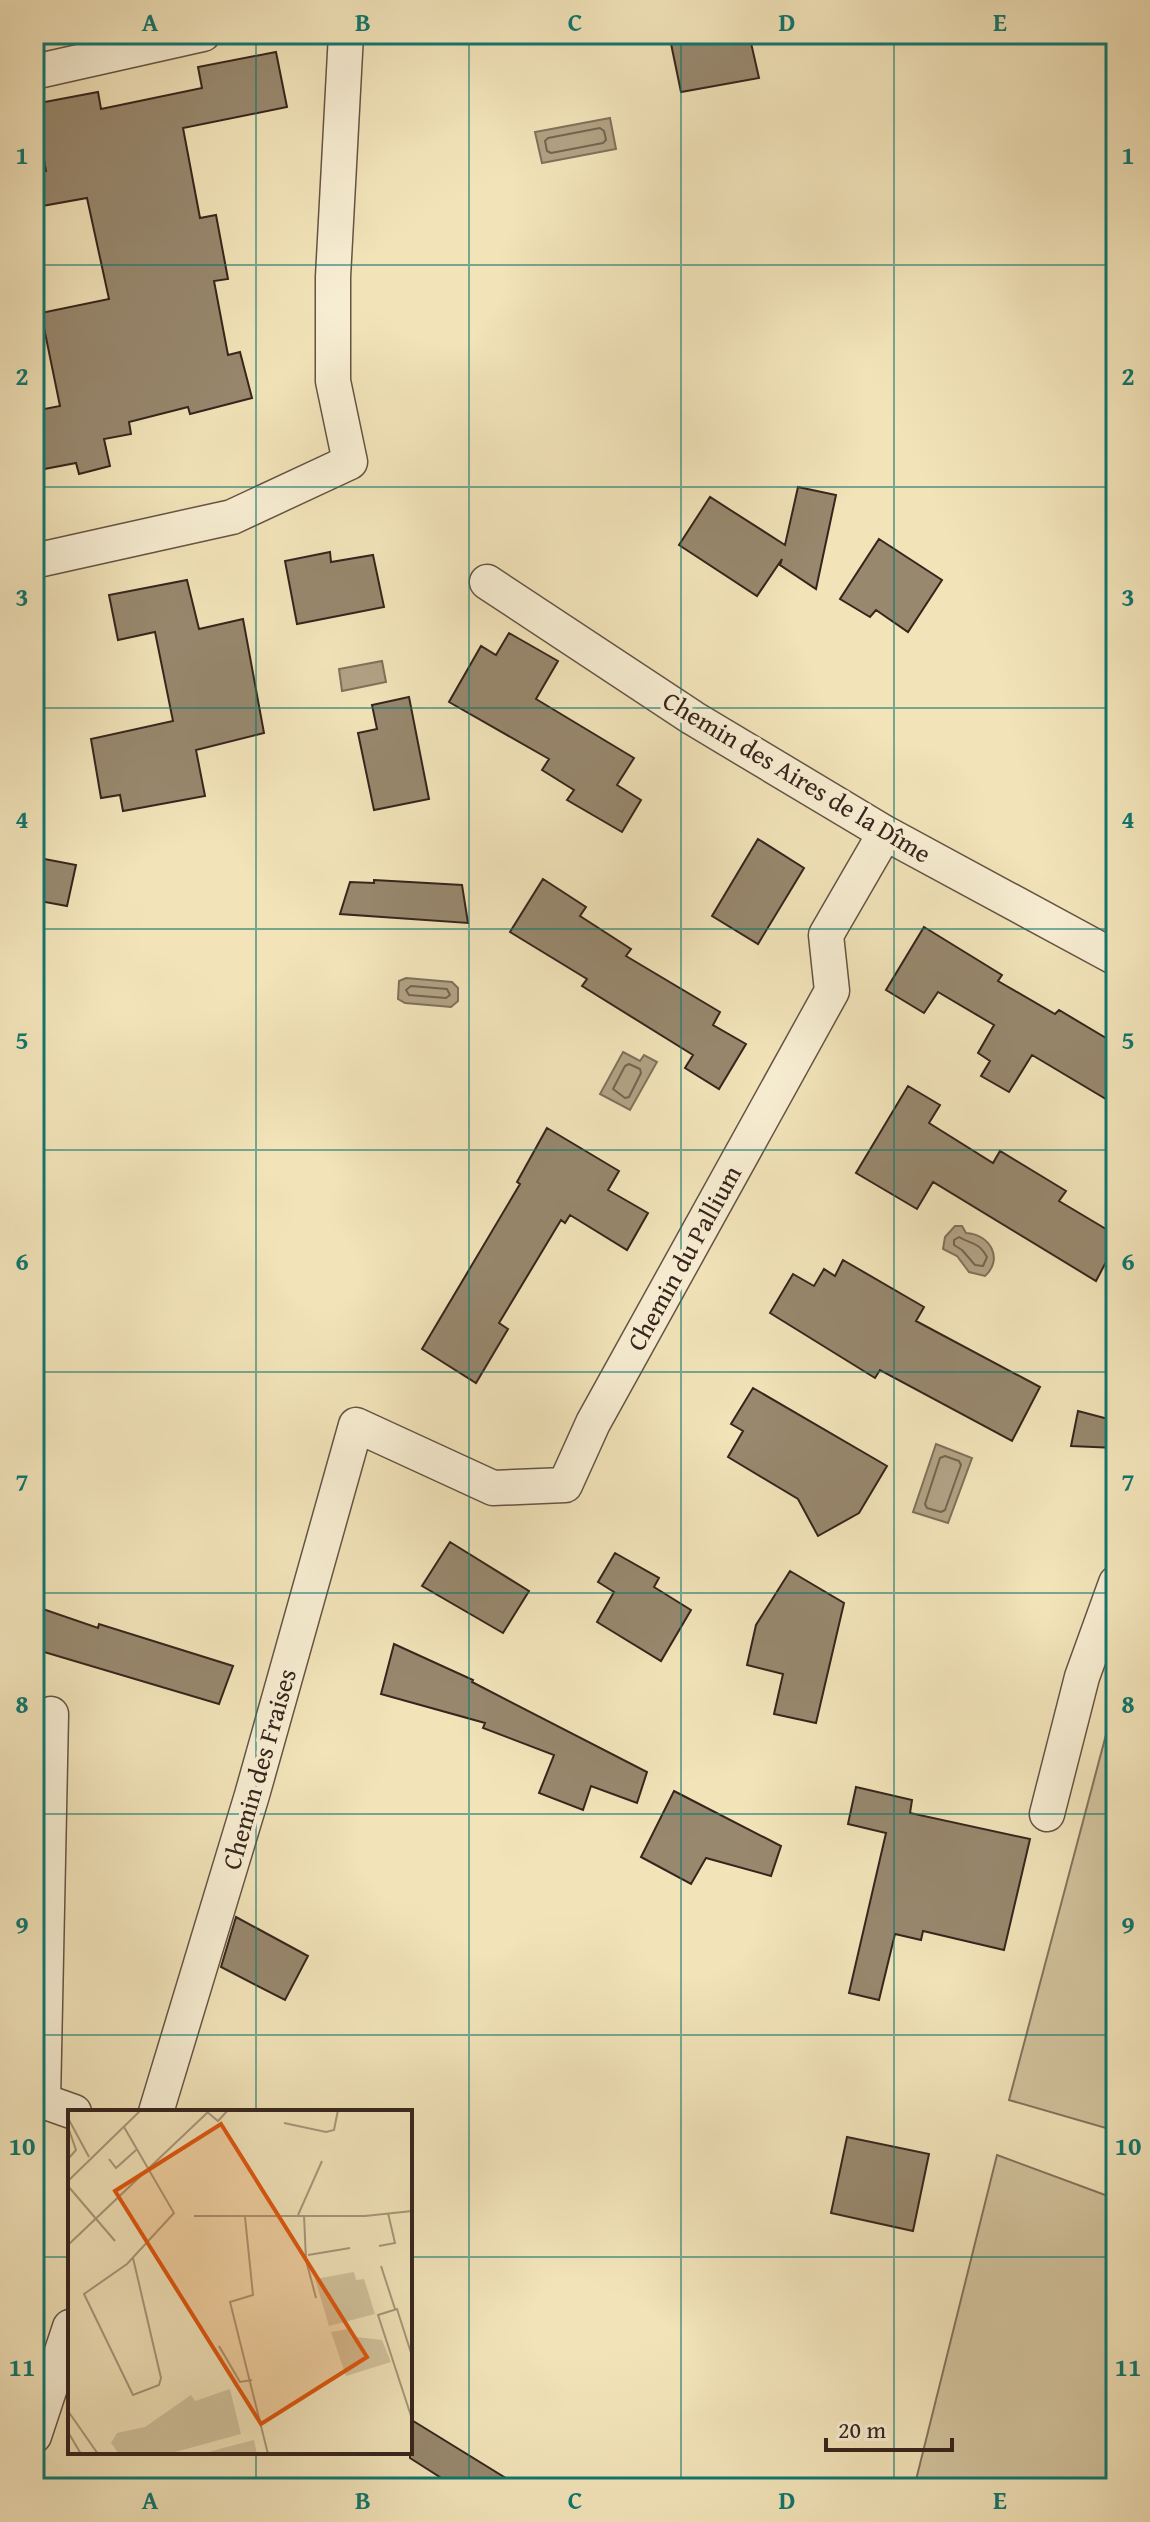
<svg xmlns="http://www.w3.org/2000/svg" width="1150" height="2522" font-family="'Gentium Book Plus',serif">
  <rect width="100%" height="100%" fill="#f2e3b9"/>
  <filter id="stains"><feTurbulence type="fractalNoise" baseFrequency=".0025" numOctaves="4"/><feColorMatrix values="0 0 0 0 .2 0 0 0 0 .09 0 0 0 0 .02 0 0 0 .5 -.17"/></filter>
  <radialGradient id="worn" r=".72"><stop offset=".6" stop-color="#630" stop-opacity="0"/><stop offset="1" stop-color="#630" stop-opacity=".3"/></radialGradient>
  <path fill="#d2c39e" stroke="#84745e" stroke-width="2" d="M 1116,1697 L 1116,2131 L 1009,2100 Z
    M 997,2155 L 1116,2199 L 1116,2488 L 914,2488 Z"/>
  <path fill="#b2a284" stroke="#80705b" stroke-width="2" d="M 610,118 L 616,149 L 542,163 L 535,132 Z
    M 382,661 L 386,682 L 342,691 L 339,669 Z
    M 406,978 L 452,982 L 458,988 L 458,1001 L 451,1007 L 405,1003 L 398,999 L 399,981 Z
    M 623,1052 L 640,1061 L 644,1055 L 657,1062 L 630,1110 L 600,1094 Z
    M 955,1226 L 962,1226 L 966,1233 C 990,1234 1004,1259 985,1276 L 969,1272 L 957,1256 L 943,1249 L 945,1237 Z
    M 936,1444 L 972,1458 L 948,1523 L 913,1512 Z"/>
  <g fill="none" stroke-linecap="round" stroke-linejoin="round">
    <path stroke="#746450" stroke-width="2" d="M 600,128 L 604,131 L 606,140 L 603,143 L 551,153 L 547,151 L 545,141 L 548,138 Z
      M 411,986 L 447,989 L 450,995 L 446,998 L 409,995 L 406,990 Z
      M 629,1064 L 640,1069 L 641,1073 L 629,1097 L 625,1098 L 613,1089 L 625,1066 Z
      M 959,1237 C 972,1245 978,1241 987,1257 L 983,1266 L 975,1265 L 962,1250 L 954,1245 L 954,1240 Z
      M 945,1456 L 959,1461 L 961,1465 L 945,1510 L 941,1512 L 927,1508 L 925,1504 L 940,1458 Z"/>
  </g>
  <path fill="#98886e" stroke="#36251d" stroke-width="2" d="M 669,34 L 749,34 L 759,78 L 681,92 Z
    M 276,52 L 287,107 L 183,128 L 200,218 L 216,215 L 228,279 L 214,281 L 228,355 L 240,352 L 252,398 L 190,414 L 188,407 L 129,422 L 131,434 L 104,439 L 110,466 L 79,474 L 76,463 L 34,471 L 34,411 L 60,406 L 41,313 L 109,299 L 87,198 L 42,206 L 36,174 L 46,171 L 34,104 L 98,92 L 101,109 L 202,88 L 198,67 Z
    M 798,487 L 836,495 L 816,589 L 780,565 L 782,559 L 757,596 L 679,545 L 710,497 L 785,545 Z
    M 879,539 L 942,580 L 908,632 L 876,610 L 870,617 L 840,599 Z
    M 330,552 L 331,562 L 373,555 L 384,607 L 297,624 L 285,561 Z
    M 187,580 L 199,629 L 243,619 L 264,733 L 196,750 L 205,796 L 123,811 L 120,795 L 101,798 L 91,739 L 173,721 L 155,632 L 118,640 L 109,595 Z
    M 509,633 L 558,661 L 536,699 L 634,758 L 617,785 L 641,800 L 622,832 L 567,800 L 574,790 L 542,770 L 549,759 L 449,702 L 481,646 L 496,655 Z
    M 409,697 L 429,799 L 374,810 L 358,733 L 377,729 L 372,705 Z
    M 758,839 L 804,868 L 758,944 L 712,916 Z
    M 34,857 L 76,865 L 67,906 L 34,900 Z
    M 543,879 L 586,907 L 580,916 L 631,949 L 626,956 L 720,1012 L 713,1025 L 746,1044 L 719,1089 L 685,1068 L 693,1055 L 582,986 L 587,979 L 510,932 Z
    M 374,880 L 462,885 L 468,923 L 340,914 L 350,882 L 374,883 Z
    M 924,927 L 1002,975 L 998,981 L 1055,1014 L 1059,1010 L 1116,1044 L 1116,1105 L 1032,1055 L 1009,1092 L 981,1076 L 990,1061 L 978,1053 L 994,1025 L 938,992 L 924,1013 L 886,990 Z
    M 908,1086 L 940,1105 L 929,1123 L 993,1163 L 1000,1151 L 1043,1177 L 1066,1191 L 1059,1201 L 1116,1235 L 1116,1243 L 1096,1281 L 933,1182 L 917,1209 L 856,1173 Z
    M 547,1128 L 619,1171 L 608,1190 L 648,1213 L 627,1250 L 570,1215 L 565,1223 L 561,1220 L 499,1323 L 508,1329 L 476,1383 L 422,1349 L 520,1184 L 517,1182 Z
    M 843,1260 L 924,1307 L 916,1321 L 1040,1387 L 1012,1441 L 880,1370 L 875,1378 L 770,1313 L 793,1274 L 814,1286 L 824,1269 L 835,1276 Z
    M 753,1388 L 887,1466 L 859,1513 L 818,1536 L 798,1499 L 728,1457 L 743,1431 L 731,1424 Z
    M 1078,1411 L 1116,1421 L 1116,1448 L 1071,1446 Z
    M 450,1542 L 529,1591 L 503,1633 L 422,1586 Z
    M 615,1553 L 659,1578 L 654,1587 L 691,1610 L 661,1661 L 597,1622 L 614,1592 L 598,1582 Z
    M 790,1571 L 844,1603 L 816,1723 L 774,1714 L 783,1674 L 747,1665 L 756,1625 Z
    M 34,1606 L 98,1628 L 99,1624 L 233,1666 L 219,1704 L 34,1649 Z
    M 394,1644 L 473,1680 L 472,1682 L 647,1772 L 637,1803 L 591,1786 L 583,1810 L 539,1793 L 554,1755 L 483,1728 L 485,1723 L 381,1694 Z
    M 856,1787 L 912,1800 L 910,1813 L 1030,1839 L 1004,1950 L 923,1931 L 921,1940 L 895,1934 L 879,2000 L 849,1993 L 886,1833 L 848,1824 Z
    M 674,1791 L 781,1846 L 771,1876 L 706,1858 L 691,1884 L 641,1857 Z
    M 236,1917 L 308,1956 L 285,2000 L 221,1967 Z
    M 847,2137 L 929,2154 L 913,2231 L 831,2213 Z
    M 410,2419 L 522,2488 L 457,2488 L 410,2458 Z"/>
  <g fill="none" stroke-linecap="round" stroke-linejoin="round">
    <g stroke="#655444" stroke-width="37">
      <path id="street" d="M 34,72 L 203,34
        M 34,561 L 232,517 L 350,462 L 333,381 L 333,277 L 346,34
        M 487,582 L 693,718 L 885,833 L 1116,958
        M 51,1714 L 43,2101 L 74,2112
        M 1047,1814 L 1082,1677 L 1116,1583
        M 156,2112 L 252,1795 L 356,1425 L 493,1488 L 565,1485 L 593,1423 L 832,991 L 826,935 L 885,833
        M 34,2436 L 70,2327"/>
    </g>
    <use href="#street" stroke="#f7edd2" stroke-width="34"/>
  </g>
  <path fill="none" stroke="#0f766e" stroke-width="2" stroke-opacity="0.55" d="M 256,34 L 256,2112M 469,34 L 469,2488M 681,34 L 681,2488M 894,34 L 894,2488M 34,265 L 1116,265M 34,487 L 1116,487M 34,708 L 1116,708M 34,929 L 1116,929M 34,1150 L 1116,1150M 34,1372 L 1116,1372M 34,1593 L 1116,1593M 34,1814 L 1116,1814M 34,2035 L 1116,2035M 34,2257 L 70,2257M 410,2257 L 1116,2257M 256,2452 L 256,2488"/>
  <g text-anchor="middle" stroke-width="8" stroke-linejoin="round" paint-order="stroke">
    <g font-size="26" fill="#36251d" stroke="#f7edd2">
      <text transform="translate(797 777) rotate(31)" y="9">Chemin des Aires de la Dîme</text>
      <text transform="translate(684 1258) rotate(-61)" y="9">Chemin du Pallium</text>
      <text transform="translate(259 1769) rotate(-74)" y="9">Chemin des Fraises</text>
    </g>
  </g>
  <g transform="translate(68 2110)">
    <rect width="344" height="344" fill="#f2e3b9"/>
    <path d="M 286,162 L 288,170 L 296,169 L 307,204 L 261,216 L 247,169 ZM 280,219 L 288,227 L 314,230 L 323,252 L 278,266 L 263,222 ZM 162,279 L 173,324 L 100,344 L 51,344 L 43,333 L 49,323 L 77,317 L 123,285 L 127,291 ZM 186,330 L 189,344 L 134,344 L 155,338 Z" fill="#d2c39e"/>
    <path fill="none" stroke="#a7977b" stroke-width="2" d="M 138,1 L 150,11 L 160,0M 1,10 L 21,47M 216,13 L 258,22 L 266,20 L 270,0M 0,17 L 8,40 L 0,49M 56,17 L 106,103 L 59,154 L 16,184 L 65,285 L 91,275 L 93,268 L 65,148M 41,49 L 48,58 L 68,40M 0,71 L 73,0M 0,76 L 47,131M 230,105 L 254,51M 236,105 L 238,150 L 248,188M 126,106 L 297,106 L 344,101M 177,107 L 185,185 L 162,192 L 200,344M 0,135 L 140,2M 311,136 L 327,133 L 320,103M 240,145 L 282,138M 313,156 L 327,199M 151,236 L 172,272 L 184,270M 344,246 L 329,199 L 310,205 L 344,309M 0,301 L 30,344M 0,322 L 13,344"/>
    <path fill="#df560d" fill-opacity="0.15" stroke="#df560d" stroke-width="4" d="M 153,14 L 299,247 L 193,314 L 47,81 Z"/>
    <rect width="344" height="344" fill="none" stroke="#36251d" stroke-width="4"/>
  </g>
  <rect width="1150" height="2522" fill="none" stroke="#f2e3b9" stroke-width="88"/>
  <path d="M826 2438v12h126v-12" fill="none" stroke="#36251d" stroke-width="4"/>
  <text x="838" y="2438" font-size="24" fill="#36251d" stroke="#f7edd2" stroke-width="6" paint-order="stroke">20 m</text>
  <rect x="44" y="44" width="1062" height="2434" fill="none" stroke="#0f766e" stroke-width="3"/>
  <g font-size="26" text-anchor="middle" font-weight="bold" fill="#0f766e">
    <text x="150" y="31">A</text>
    <text x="363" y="31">B</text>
    <text x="575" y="31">C</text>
    <text x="787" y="31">D</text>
    <text x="1000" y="31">E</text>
    <text x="22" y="164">1</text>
    <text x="1128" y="164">1</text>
    <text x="22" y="385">2</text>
    <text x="1128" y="385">2</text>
    <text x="22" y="606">3</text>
    <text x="1128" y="606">3</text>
    <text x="22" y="828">4</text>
    <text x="1128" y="828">4</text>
    <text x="22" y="1049">5</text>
    <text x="1128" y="1049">5</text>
    <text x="22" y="1270">6</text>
    <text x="1128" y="1270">6</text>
    <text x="22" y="1491">7</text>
    <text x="1128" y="1491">7</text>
    <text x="22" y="1713">8</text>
    <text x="1128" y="1713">8</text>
    <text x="22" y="1934">9</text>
    <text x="1128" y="1934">9</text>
    <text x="22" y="2155">10</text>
    <text x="1128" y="2155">10</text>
    <text x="22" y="2376">11</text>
    <text x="1128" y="2376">11</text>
    <text x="150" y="2509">A</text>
    <text x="363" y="2509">B</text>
    <text x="575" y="2509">C</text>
    <text x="787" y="2509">D</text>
    <text x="1000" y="2509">E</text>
  </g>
  <rect width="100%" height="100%" filter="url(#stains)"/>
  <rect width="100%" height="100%" fill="url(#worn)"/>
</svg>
